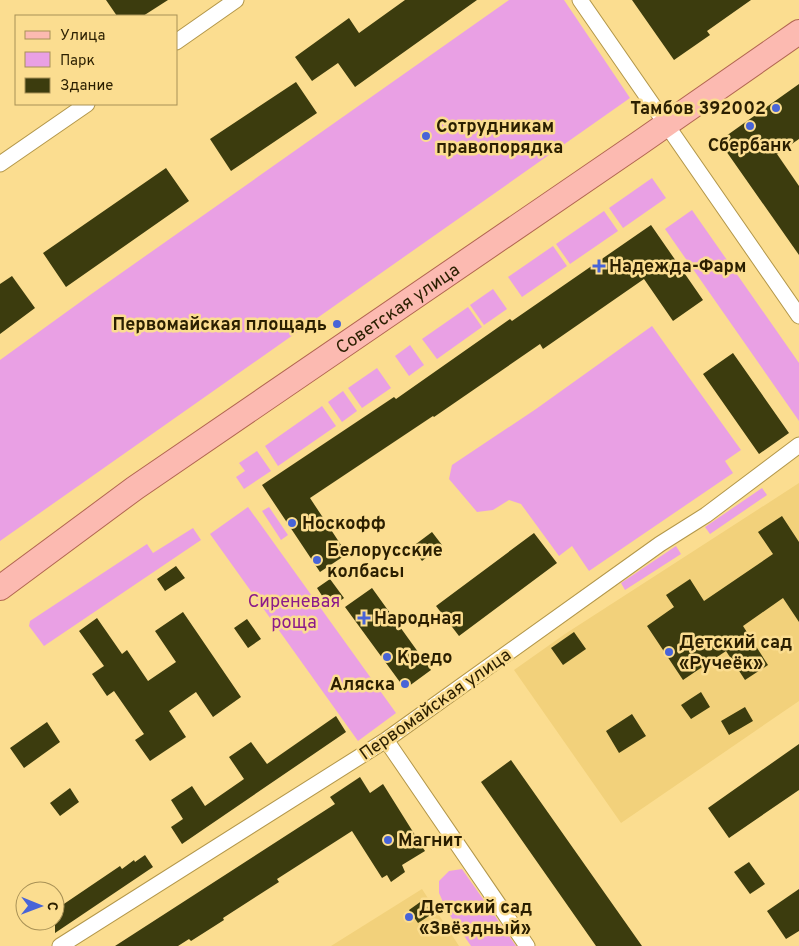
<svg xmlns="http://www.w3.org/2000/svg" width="799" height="946" font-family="Overpass,sans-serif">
  <rect width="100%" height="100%" fill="#fbdd90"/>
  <path fill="#f2d17b" d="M 799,483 L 799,701 L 621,823 L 514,670 L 565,634 Z
    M 422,889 L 459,946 L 331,946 Z"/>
  <path fill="#e9a0e4" d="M 509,0 L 564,0 L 630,98 L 0,541 L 0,360 L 90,295 Z
    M 652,178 L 666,198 L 623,228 L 609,208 Z
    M 692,210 L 799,363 L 799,421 L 665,229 Z
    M 604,211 L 618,231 L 570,264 L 556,244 Z
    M 553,246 L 567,266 L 522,297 L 508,277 Z
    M 493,289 L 507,309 L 484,325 L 470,305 Z
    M 468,307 L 482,327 L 437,359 L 422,339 Z
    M 652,326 L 741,450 L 725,461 L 733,473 L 589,571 L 572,546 L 559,556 L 521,504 L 509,500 L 493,510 L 477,512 L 449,479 L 452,465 L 536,409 Z
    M 410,345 L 424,365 L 409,376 L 395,356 Z
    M 377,368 L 391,388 L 362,408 L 348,388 Z
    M 343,391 L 357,411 L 342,422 L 328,402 Z
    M 322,406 L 336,426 L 278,466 L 265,446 Z
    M 257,451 L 271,471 L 244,489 L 236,477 L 245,471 L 239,463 Z
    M 762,488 L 767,495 L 710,534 L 705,527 Z
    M 248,507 L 396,713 L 358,741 L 210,534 Z
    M 269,507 L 288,535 L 281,540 L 262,511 Z
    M 193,528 L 201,540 L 44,646 L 29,626 L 30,621 L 147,544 L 153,553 Z
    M 676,546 L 681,554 L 625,590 L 621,583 Z
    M 462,869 L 516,946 L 471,946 L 447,911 L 439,893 L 439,881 L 449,871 Z"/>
  <path fill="#3c3c0e" d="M 106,0 L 168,0 L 143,16 L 117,16 Z
    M 405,0 L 477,0 L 355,87 L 338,63 L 312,81 L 295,57 L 349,18 L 359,33 Z
    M 632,0 L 751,0 L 707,31 L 710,35 L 674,60 Z
    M 296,82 L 317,113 L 231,171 L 210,139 Z
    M 799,84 L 799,139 L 777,154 L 799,186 L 799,255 L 719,141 Z
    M 166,168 L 189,201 L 66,287 L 43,253 Z
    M 651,225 L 703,300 L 673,321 L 644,279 L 543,349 L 540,344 L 434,417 L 433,416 L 310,498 L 347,554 L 320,572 L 262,485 L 394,397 L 396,399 L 510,319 L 512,321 Z
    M 12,276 L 35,308 L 0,334 L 0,284 Z
    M 733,353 L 789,433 L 759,454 L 703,374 Z
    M 782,516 L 799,542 L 799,622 L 783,598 L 743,626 L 768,665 L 745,680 L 726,651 L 683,680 L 647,626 L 674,607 L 666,595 L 690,579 L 704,601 L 773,554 L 758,532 Z
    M 432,532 L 442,545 L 422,561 L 412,547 Z
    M 534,533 L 557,563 L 459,636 L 436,606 Z
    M 176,566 L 185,578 L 165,591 L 157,579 Z
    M 330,579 L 344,598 L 330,608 L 317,588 Z
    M 372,588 L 431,670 L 405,689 L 345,607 Z
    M 183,612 L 241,697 L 213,717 L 196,692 L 169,711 L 186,737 L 150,761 L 135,740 L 144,734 L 114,691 L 107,696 L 92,674 L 104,666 L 79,631 L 97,618 L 122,654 L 127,650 L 148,681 L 176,662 L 155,631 Z
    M 247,619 L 261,639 L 248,648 L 234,628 Z
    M 574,632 L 586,649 L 563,665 L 551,648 Z
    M 701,692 L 710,707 L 691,719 L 681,705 Z
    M 745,707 L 753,721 L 729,735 L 721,721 Z
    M 632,714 L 646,736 L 619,753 L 606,731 Z
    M 336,716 L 346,732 L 182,844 L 171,827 L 183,819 L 171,800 L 192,786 L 205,806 L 244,779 L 229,757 L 251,742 L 267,764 Z
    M 47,722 L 60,742 L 24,768 L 10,748 Z
    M 799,744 L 799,790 L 729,838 L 708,808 Z
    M 511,760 L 642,946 L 596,946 L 481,782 Z
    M 360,777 L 370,793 L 383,784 L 425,851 L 402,865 L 405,872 L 391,882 L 387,875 L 382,878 L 352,831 L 277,879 L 279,882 L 223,918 L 224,920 L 191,941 L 189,939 L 178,946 L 115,946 L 335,804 L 330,797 Z
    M 70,788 L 79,802 L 60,816 L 50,803 Z
    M 145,855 L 153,867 L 55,933 L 55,910 L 120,866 L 122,869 L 134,860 L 135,862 Z
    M 749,862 L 765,884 L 750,894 L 734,872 Z
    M 799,889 L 799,931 L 786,939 L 767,911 Z
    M 423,900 L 432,914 L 418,923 L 409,910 Z"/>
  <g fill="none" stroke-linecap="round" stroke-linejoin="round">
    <g stroke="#b3974a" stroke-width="17">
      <path id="street" d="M 580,0 L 799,316
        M 176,42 L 236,0
        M 0,164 L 87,104
        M 386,740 L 527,946
        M 60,946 L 386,740 L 660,544 L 706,515 L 799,445"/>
    </g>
    <g stroke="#b26651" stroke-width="26">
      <g id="primary">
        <path id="s1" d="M 0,588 L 135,488 L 638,144 L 799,32"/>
      </g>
    </g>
    <use href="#street" stroke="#fff" stroke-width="15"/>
    <use href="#primary" stroke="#fcbab1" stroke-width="24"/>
  </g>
  <g fill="#4864d8" stroke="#fbdd90" stroke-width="2">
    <circle cx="776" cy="108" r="5"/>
    <circle cx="750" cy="126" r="5"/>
    <circle cx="426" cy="136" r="5"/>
    <path d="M596.5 258.5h5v5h5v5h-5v5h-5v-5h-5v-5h5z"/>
    <circle cx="337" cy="324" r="5"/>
    <circle cx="292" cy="523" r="5"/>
    <circle cx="317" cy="560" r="5"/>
    <path d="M361.5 610.5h5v5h5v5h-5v5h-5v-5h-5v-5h5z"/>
    <circle cx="669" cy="652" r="5"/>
    <circle cx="387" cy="657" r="5"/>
    <circle cx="405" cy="684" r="5"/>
    <circle cx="388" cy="840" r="5"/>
    <circle cx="409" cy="917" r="5"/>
  </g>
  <g text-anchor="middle" stroke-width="5" stroke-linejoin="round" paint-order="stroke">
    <g font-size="18" font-weight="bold" fill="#2b1f00" stroke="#fbdd90" text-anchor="start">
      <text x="766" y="114" text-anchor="end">Тамбов 392002</text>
      <text x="436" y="132">Сотрудникам<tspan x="436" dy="21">правопорядка</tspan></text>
      <text x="750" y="151" text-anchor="middle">Сбербанк</text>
      <text x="609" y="272">Надежда-Фарм</text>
      <text x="327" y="330" text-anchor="end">Первомайская площадь</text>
      <text x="302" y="529">Носкофф</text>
      <text x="327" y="556">Белорусские<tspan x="327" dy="21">колбасы</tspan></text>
      <text x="374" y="624">Народная</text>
      <text x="679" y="648">Детский сад<tspan x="679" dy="21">«Ручеёк»</tspan></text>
      <text x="397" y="663">Кредо</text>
      <text x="395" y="690" text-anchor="end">Аляска</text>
      <text x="398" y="846">Магнит</text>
      <text x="419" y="913">Детский сад<tspan x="419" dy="21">«Звёздный»</tspan></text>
    </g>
    <g font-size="18" fill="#2b1f00" stroke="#fbdd90">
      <text dy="6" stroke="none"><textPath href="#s1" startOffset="486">Советская улица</textPath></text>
      <text transform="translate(435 704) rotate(-35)" y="6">Первомайская улица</text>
    </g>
    <g font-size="18" fill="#8c1b8a" stroke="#fbdd90">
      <text x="294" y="607">Сиреневая<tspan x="294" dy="21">роща</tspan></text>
    </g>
  </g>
  <rect x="15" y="15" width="162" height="90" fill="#fbdd90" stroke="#a89156"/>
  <rect x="25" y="31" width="25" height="8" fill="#fcbab1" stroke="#a89156"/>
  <text x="60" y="40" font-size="15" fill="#2b1f00">Улица</text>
  <rect x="25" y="52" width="25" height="15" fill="#e9a0e4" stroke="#a89156"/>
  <text x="60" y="65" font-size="15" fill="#2b1f00">Парк</text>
  <rect x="25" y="78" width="25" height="15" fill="#3c3c0e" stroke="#a89156"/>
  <text x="60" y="90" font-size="15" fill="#2b1f00">Здание</text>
  <g transform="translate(40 906) rotate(91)"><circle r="24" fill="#fbdd90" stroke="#a89156"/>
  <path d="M0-4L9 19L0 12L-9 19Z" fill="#4864d8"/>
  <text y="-8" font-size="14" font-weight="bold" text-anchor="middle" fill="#2b1f00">С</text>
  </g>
</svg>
